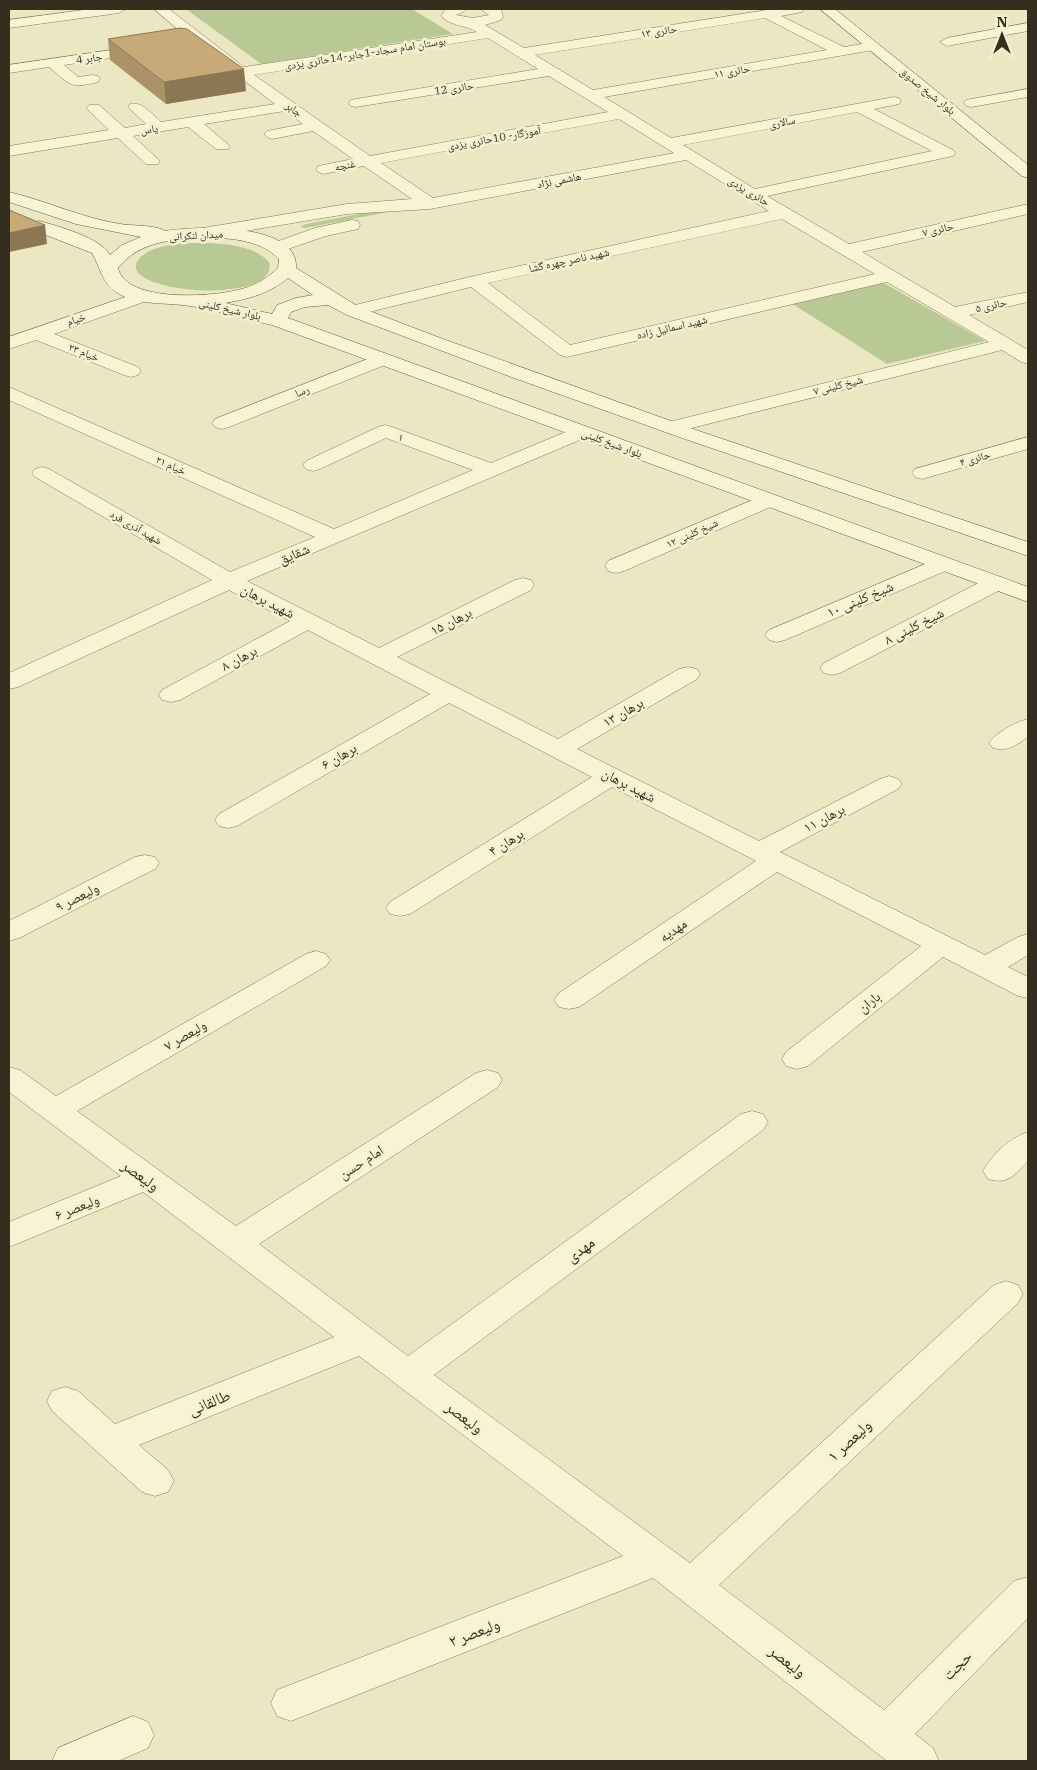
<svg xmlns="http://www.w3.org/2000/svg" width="1037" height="1770" font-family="'IBM Plex Serif','Noto Naskh Arabic',serif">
  <rect width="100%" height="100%" fill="#ebe7c2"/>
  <path fill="#b9c996" d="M 186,9 L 412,9 L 453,34 L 261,64 Z
    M 413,204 L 414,207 L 305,228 L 300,227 L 306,224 Z
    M 205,243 C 227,244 253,245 269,262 C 281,307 110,293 139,259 C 153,243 186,243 205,243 Z
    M 884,283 L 985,341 L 887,364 L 791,303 Z"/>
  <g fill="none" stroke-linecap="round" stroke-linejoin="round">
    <g stroke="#84795a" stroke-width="1">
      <path id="street" d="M 91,9 L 126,9 L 119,13 L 9,28 L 9,20 Z
        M 154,9 L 169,9 L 244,67 L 477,32 C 466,25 450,26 441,16 L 446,9 L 465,9 L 463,12 L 456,15 L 473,18 L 489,15 L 480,9 L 501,9 L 503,17 L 501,20 L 485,25 L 524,48 L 773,9 L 804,9 L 802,12 L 781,16 L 844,47 L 873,42 L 880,46 L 873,50 L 604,97 L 671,138 L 894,97 L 899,98 L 901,101 L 899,104 L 874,109 L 953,150 L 955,153 L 953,156 L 767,196 L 849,244 L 1028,204 L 1028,214 L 862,252 L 955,307 L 1028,292 L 1028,302 L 969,315 L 1028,350 L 1028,364 L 1021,362 L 1002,350 L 672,433 L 665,431 L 662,427 L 665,423 L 989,342 L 887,282 L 567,357 L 560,355 L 471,287 L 353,316 L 347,315 L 344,311 L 347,307 L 474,276 L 769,211 L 686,160 L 430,209 L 347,214 L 209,237 L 203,236 L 200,232 L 203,228 L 347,204 L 412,199 L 364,166 L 324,174 L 318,172 L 316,169 L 318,166 L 353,159 L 313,131 L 272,139 L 267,137 L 264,134 L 267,131 L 303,124 L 285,111 L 204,124 L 230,146 L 228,149 L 216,149 L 188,127 L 133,136 L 160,161 L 158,164 L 146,164 L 118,138 L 9,156 L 9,146 L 109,130 L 86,108 L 89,105 L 99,105 L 125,128 L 146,124 L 128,107 L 130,104 C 142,101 152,114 161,122 L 275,104 L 188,38 ZM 765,18 L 827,50 L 593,90 L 535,55 ZM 488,38 L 538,69 L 356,99 L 351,100 L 349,103 L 351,106 L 356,107 L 549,76 L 608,112 L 370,156 L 254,75 ZM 857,112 L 932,151 L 755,189 L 683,145 ZM 619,119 L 674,153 L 433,198 L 381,163 ZM 782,219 L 875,274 L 570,345 L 488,283 Z
        M 1028,23 L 1028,31 L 947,46 L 940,42 L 947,38 Z
        M 146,45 L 153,49 L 151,52 L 64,65 L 78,77 L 93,75 L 98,76 L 100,79 L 98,82 C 70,89 70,85 49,67 L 9,73 L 9,65 Z
        M 1028,89 L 1028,97 L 971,107 L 966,106 L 964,103 L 966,100 L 971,99 Z
        M 352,220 L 358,221 L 360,225 L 358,229 L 326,236 L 279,252 L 273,251 L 270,247 L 273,243 L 315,228 Z
        M 143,291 L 149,292 L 152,296 L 149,300 L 54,334 L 138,367 L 141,371 L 138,375 L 131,377 L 124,375 L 36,340 L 9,349 L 9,337 Z
        M 383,353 L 390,355 L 393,359 L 390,363 L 229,427 L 222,429 L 215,427 L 212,423 L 215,419 Z
        M 9,387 L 334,529 L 473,470 L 386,438 L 320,469 L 313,471 L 306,469 L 303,465 L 306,461 L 378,427 L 385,425 L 392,427 L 491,463 L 575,428 L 582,426 L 589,428 L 592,432 L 589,436 L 247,581 L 379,648 L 515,580 L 523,578 L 531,580 L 534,585 L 531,590 L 397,657 L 558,739 L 679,669 L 688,667 L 697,669 L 700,674 L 697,679 L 577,749 L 759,841 L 880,779 L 889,776 L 898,779 L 902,784 L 898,789 L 780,852 L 985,955 L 1018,937 L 1028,934 L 1028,955 L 1008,967 L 1028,977 L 1028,998 L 1018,996 L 943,957 L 808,1066 L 797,1069 L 786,1066 L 782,1059 L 786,1052 L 921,946 L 777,872 L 579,1007 L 569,1009 L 559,1007 L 554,1000 L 559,993 L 756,861 L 612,787 L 410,914 L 400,916 L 390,914 L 386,908 L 390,902 L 592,777 L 449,703 L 237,826 L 228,828 L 219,826 L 215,820 L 219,814 L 430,694 L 308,630 L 180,700 L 171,702 L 162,700 L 159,695 L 162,690 L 290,621 L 229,590 L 18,687 L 9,689 L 9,673 L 212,580 L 35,477 L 32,473 L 35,469 L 42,467 L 49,469 L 230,572 L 315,537 L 9,400 Z
        M 1028,437 L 1028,449 L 922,479 L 915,477 L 912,473 L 915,469 Z
        M 767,494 L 775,495 L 778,500 L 775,505 L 624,571 L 616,573 L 608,571 L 605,566 L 608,561 Z
        M 942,557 L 950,559 L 953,564 L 950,569 L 785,640 L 777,642 L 769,640 L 765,635 L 769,630 Z
        M 996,576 L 1004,578 L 1007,583 L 1004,588 L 840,673 L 832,675 L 824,673 L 820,668 L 824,663 L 988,578 Z
        M 1028,719 L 1028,737 C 1016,745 1008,752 993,748 L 989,743 C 997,732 1015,722 1028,719 Z
        M 145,855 L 155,857 L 159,863 L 155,869 L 19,938 L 9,941 L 9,921 L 135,857 Z
        M 316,951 L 326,954 L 330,960 L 326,966 L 77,1111 L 236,1226 L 476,1073 L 487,1070 L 498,1073 L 502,1080 L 498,1087 L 259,1244 L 408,1356 L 741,1114 L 752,1111 L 763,1114 L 768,1122 L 763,1130 L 434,1375 L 690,1563 L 994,1285 L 1006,1281 L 1018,1285 L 1023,1294 L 1018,1303 L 719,1585 L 884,1710 L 1014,1581 L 1028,1577 L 1028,1618 L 915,1734 L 933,1748 L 939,1761 L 887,1761 L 653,1578 L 291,1721 L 277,1716 L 271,1703 L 277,1690 L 623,1556 L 359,1356 L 139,1445 L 168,1470 L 174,1481 L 168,1492 L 155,1496 L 142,1492 L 52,1411 L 47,1401 L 52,1391 L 65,1387 L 78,1391 L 115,1424 L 334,1337 L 143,1192 L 9,1247 L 9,1222 L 121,1176 L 9,1092 L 9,1067 L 20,1070 L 56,1096 L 306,954 Z
        M 1028,1132 L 1028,1161 C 1014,1175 1009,1185 988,1179 L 983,1171 C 992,1155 1010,1137 1028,1132 Z
        M 133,1716 L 148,1722 L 154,1735 L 148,1748 L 118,1761 L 52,1761 L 58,1748 Z"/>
    </g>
    <g stroke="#665a3d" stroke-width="1">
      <path id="secondary" d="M 820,9 L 835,9 L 1028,165 L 1028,178 L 1022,176 Z
        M 9,192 C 47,201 82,218 120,224 C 132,226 157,225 165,231 C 195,226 299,222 296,268 L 359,307 L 443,339 L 696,430 L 1028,542 L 1028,556 L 682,438 L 514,378 L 347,315 L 328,305 L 305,307 L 291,312 L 288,318 L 1028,587 L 1028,602 L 272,325 C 245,319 217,310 190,306 C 166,302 137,306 116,292 C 102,283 100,267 92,253 L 33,230 L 31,226 L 33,222 L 39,221 C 58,226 101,238 110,255 L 122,245 L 141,237 L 76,224 L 9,202 ZM 209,237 C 235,239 260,240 279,259 L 278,268 C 269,277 258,284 245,288 C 218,297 126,304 118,268 C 140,240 176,239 209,237 ZM 288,278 L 313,295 L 296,298 L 277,305 L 272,314 L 225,303 C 248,299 269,294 288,278 Z"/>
    </g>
    <use href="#street" fill="#f7f3d4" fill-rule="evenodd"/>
    <use href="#secondary" fill="#f7f3d4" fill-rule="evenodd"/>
  </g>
  <path fill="#ac9268" d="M 108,39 L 246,91 L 166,104 L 110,60 Z"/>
  <path fill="#8c7755" d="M 244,69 L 246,91 L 166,104 L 164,82 Z
    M 45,225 L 47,244 L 9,252 L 9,233 Z"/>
  <path fill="#c8aa79" stroke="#8c7755" d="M 180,28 L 187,29 L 244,69 L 164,82 L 108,39 Z
    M 9,210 L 45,225 L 9,233 Z"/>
  <g text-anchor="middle" stroke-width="5" stroke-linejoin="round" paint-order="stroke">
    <g font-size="11" fill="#352d1d" stroke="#f3f0d1">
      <text transform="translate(659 31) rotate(-9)" y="4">حائری ۱۳</text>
      <text transform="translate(365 53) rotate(-9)" y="4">بوستان امام سجاد-1جابر-14حائری یزدی</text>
      <text transform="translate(89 58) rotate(-8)" y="4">جابر 4</text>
      <text transform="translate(732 71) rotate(-10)" y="4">حائری ۱۱</text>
      <text transform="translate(454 88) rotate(-9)" y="4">حائری 12</text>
      <text transform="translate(928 91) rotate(39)" y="4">بلوار شیخ صدوق</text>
      <text transform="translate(294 109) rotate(36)" y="4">جابر</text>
      <text transform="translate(782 122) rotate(-11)" y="4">سالاری</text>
      <text transform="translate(149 129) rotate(-9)" y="4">یاس</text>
      <text transform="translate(494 138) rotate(-10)" y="4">آموزگار- 10حائری یزدی</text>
      <text transform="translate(345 165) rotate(-11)" y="4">غنچه</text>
      <text transform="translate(559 180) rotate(-11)" y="4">هاشمی نژاد</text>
      <text transform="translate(749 191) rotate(31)" y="4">حائری یزدی</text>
      <text transform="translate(938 229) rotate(-13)" y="4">حائری ۷</text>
      <text transform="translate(196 235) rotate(-3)" y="4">میدان لنکرانی</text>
      <text transform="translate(569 260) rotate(-12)" y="4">شهید ناصر چهره گشا</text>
      <text transform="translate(991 305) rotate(-12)" y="4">حائری ۵</text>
      <text transform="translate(230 309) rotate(13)" y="4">بلوار شیخ کلینی</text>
      <text transform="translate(76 319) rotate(-19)" y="4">خیام</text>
      <text transform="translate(672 327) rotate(-13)" y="4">شهید اسمائیل زاده</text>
      <text transform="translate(84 352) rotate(21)" y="4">خیام ۲۳</text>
      <text transform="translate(838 385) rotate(-14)" y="4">شیخ کلینی ۷</text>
      <text transform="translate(302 391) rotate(-22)" y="4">رسا</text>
      <text transform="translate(401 437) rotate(20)" y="4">۱</text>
      <text transform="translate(612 443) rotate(20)" y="4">بلوار شیخ کلینی</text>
      <text transform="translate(975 458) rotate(-16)" y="4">حائری ۴</text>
      <text transform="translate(171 465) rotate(24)" y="4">خیام ۲۱</text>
      <text transform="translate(136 527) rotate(30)" y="4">شهید آذری فرد</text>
      <text transform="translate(692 533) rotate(-24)" y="4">شیخ کلینی ۱۲</text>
    </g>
    <g font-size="14" fill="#352d1d" stroke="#f3f0d1">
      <text transform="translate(294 554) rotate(-23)" y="5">شقایق</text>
      <text transform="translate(860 599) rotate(-23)" y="5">شیخ کلینی ۱۰</text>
      <text transform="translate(268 601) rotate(27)" y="5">شهید برهان</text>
      <text transform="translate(451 621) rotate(-27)" y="5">برهان ۱۵</text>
      <text transform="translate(914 626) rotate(-27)" y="5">شیخ کلینی ۸</text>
      <text transform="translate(239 658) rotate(-28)" y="5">برهان ۸</text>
      <text transform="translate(623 712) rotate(-30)" y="5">برهان ۱۳</text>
      <text transform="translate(339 756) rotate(-30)" y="5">برهان ۶</text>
      <text transform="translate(629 785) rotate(27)" y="5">شهید برهان</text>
      <text transform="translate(824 818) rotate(-28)" y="5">برهان ۱۱</text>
      <text transform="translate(506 842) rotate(-32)" y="5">برهان ۴</text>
      <text transform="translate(77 897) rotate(-27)" y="5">ولیعصر ۹</text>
      <text transform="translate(673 930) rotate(-34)" y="5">مهدیه</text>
      <text transform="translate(869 1002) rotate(-39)" y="5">باران</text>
      <text transform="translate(185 1035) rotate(-30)" y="5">ولیعصر ۷</text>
      <text transform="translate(361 1162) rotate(-33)" y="5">امام حسن</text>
      <text transform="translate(77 1207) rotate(-22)" y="5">ولیعصر ۶</text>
    </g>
    <g font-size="16" fill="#352d1d" stroke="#f3f0d1">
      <text transform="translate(141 1175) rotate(36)" y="6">ولیعصر</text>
      <text transform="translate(580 1249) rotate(-36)" y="6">مهدی</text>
      <text transform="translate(209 1402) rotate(-22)" y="6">طالقانی</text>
      <text transform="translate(465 1417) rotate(37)" y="6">ولیعصر</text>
      <text transform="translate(849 1440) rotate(-43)" y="6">ولیعصر ۱</text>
      <text transform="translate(474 1632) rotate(-21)" y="6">ولیعصر ۲</text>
      <text transform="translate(788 1661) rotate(38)" y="6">ولیعصر</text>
      <text transform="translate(957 1665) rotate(-45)" y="6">حجت</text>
    </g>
  </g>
  <rect width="1037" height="1770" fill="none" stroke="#352d1d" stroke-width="20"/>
  <g transform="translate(1002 35)" stroke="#f3f0d1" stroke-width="4" paint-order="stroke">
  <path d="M0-4L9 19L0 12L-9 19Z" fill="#352d1d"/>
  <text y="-8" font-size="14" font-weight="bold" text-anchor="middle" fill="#352d1d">N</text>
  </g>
</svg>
